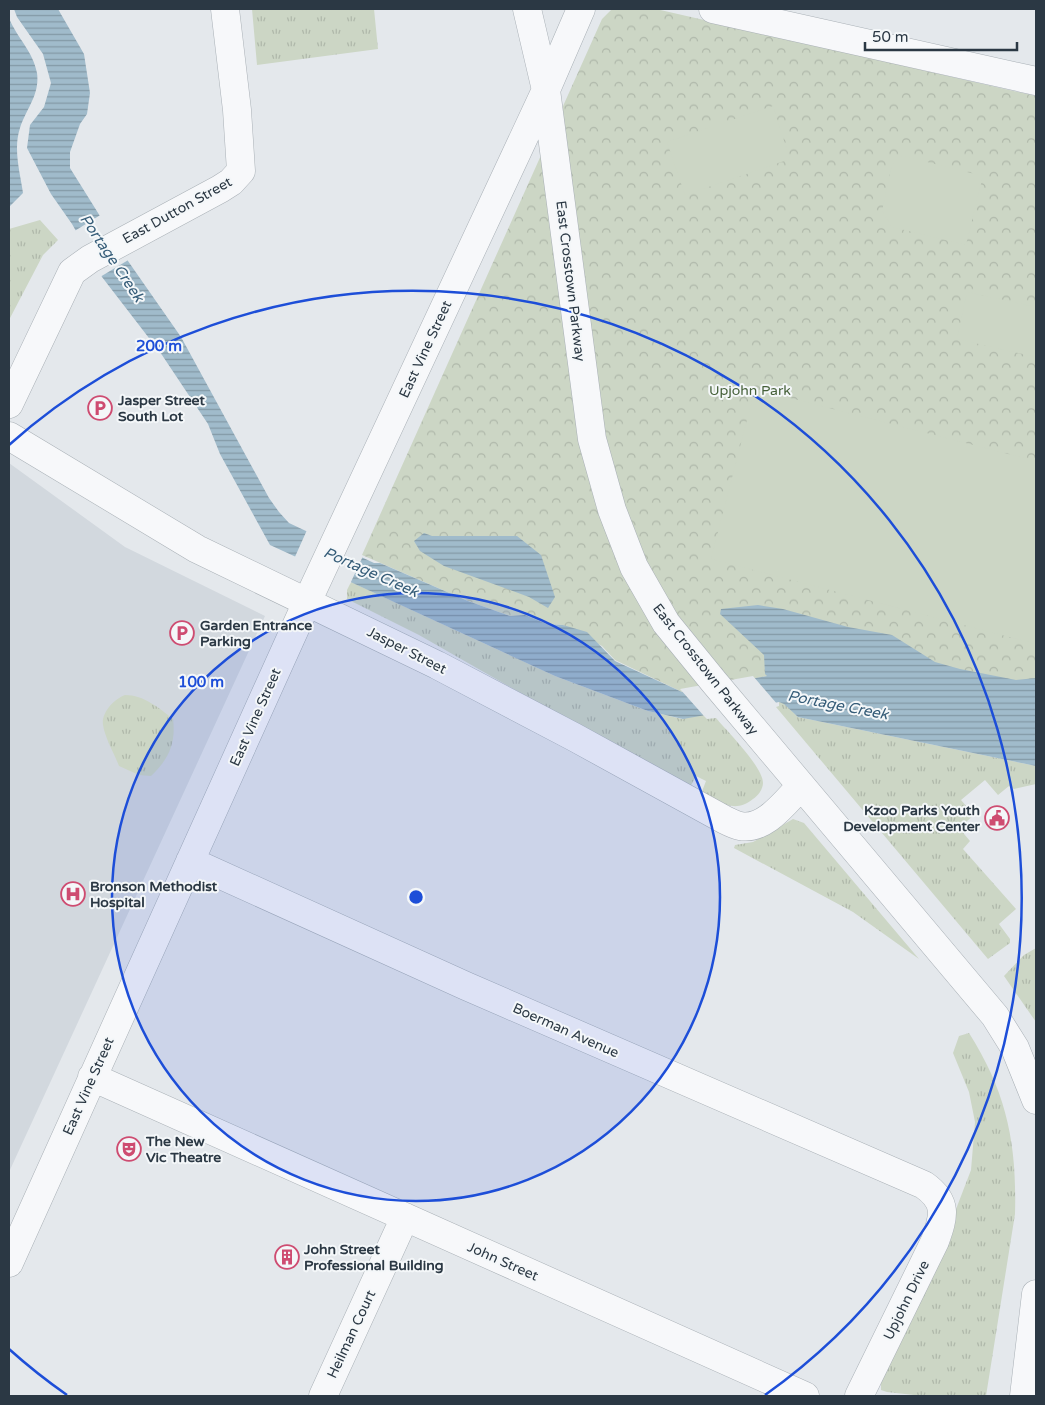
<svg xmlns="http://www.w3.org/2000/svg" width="1045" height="1405" font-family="'Varela Round',sans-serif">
  <defs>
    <pattern id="grass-tufts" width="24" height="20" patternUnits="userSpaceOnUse" patternTransform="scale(1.25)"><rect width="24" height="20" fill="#ccd6c5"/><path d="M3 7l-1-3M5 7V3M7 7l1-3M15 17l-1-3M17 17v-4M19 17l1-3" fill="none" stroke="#afb8aa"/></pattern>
    <pattern id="park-crowns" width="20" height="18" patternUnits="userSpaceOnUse" patternTransform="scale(1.25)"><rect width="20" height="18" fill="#ccd6c5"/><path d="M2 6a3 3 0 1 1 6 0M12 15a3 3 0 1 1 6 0" fill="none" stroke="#afb8aa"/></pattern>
    <pattern id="water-rules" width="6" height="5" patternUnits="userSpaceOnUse" patternTransform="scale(1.25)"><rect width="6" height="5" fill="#a0bbcb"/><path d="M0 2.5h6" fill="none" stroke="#8399a6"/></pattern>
  </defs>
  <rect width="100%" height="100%" fill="#e4e8ec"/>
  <path fill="#d2d8de" d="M 9,463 L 125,547 L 265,616 L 9,1172 Z"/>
  <path fill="url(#grass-tufts)" d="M 252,9 L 374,9 L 378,49 L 257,65 Z
    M 40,220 L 58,240 L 43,255 L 9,320 L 9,229 Z
    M 351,582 L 555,676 L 648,711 L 682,719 L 702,714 L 707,719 L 716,718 C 727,731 763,767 763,783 C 763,789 758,796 753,799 C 735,814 720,802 701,794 L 706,781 L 696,776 L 689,789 L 419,635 L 347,599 L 347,590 Z
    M 125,695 C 144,695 159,708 173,719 C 176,743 169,759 151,776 L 139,775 L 119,766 C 114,753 105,738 103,725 C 101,713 114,699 125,695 Z
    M 779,702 L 784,703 L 798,717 L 1036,766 L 1036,784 L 1014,789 L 1009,786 L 998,795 L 985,780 L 961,800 L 974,815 L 959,828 L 970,841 L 963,849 L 1016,909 L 999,924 L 1010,939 L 1010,943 L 988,959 L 776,707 L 779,706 Z
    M 793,819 L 804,823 L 919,959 L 853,912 L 734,848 L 735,845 L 753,842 Z
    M 1036,948 L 1036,1022 L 1004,976 L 1024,955 Z
    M 969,1033 C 1007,1093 1017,1144 1015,1214 L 986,1396 L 923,1396 L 887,1392 L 881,1390 L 881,1378 L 948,1230 L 971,1170 L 975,1122 L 969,1092 L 953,1053 L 959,1036 Z"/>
  <path fill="url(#park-crowns)" d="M 612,9 L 656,9 L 1036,96 L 1036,738 L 768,676 L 682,692 L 615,660 L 602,646 L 563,625 L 547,624 L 525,615 L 510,616 L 468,601 L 362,555 L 602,19 Z"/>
  <path fill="#ccd6c5" d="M 773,106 L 790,159 L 685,195 L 667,142 Z
    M 903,156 L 983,176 L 966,245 L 892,227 L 882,211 L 892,164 Z
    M 967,292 L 1036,307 L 1036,357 L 957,339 Z
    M 755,389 L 1036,461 L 1036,644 L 711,559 Z"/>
  <path fill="url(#water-rules)" d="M 14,9 L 58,9 L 84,54 L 90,93 L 87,114 L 80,124 L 70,152 L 70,168 L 128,261 L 181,337 L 269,498 L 279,512 L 289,523 L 374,563 L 380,563 L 468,601 L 510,616 L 525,615 L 547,624 L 563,625 L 587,632 L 615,661 L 682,692 L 767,676 L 765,674 L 764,655 L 720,614 L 721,609 L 758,605 L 783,609 L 848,627 L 892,635 L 935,662 L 960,669 L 1016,680 L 1036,678 L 1036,766 L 798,717 L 784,704 L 779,702 L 683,719 L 648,711 L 555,676 L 270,545 L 220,454 L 208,424 L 162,355 L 102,277 L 72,224 L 51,194 L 27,148 L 30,125 L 44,107 L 51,83 L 43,54 L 17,17 Z
    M 9,18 C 17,38 33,51 37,73 C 40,95 26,109 20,128 C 13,149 20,172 23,193 L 9,207 Z
    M 424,533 L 432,536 L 517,536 L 541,555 L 555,597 L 548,608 L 529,597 L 444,566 L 420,551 L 414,541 Z"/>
  <path fill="#e4e8ec" d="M 102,214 L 130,259 L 100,277 L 73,232 Z
    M 307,530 L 363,556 L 350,584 L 294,559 Z
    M 753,676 L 778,705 L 704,716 L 680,689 Z"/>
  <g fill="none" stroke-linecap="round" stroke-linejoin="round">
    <g stroke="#a9b0b6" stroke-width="29">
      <path id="minor" d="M 527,9 L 546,90 L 592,439 L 612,510 L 634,567 L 666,623 L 714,682 L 995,1016 L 1015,1048 L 1036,1100
        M 713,9 L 1036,81
        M 9,404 L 72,272 L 90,259 L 220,189 L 231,182 L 241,171 L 237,110 L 225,9
        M 9,436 L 197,549 L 437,665 L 574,737 L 725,820 C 729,822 735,825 740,826 C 765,831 786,801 801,786
        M 190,861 L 466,986 L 924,1185 C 948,1202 944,1216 935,1241 L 859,1396
        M 92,1077 L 805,1396
        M 9,1263 L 307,602 L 546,90 L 581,9
        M 323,1396 L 405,1217
        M 1024,1396 L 1036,1294"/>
    </g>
    <use href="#minor" stroke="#f7f8fa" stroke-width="28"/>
  </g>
  <circle cx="416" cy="897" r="304" fill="#1d4ed8" fill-opacity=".12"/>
  <g fill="none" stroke="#1d4ed8" stroke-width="2.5">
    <circle cx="416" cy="897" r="304"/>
    <path d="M67 1395A608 608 0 0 1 9 1349M9 445A608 608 0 1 1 765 1395"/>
  </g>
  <defs>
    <g id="parking-ring" transform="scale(1.25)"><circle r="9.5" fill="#f4f7f9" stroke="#ce4c71" stroke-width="1.5"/><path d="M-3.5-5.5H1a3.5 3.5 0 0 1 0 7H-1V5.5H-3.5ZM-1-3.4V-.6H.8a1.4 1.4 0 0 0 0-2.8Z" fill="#ce4c71"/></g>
    <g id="civic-ring" transform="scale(1.25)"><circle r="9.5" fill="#f4f7f9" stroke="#ce4c71" stroke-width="1.5"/><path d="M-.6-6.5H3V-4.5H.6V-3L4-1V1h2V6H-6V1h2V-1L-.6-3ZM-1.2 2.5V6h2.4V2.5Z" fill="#ce4c71"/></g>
    <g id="hospital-ring" transform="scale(1.25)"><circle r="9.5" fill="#f4f7f9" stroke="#ce4c71" stroke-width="1.5"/><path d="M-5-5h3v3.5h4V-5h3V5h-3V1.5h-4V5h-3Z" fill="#ce4c71"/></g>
    <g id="theatre-ring" transform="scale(1.25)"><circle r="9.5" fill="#f4f7f9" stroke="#ce4c71" stroke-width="1.5"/><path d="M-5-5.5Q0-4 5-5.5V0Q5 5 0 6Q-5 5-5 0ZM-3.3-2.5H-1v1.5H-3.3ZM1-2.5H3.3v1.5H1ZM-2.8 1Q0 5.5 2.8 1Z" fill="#ce4c71"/></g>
    <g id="building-ring" transform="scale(1.25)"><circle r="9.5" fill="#f4f7f9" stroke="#ce4c71" stroke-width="1.5"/><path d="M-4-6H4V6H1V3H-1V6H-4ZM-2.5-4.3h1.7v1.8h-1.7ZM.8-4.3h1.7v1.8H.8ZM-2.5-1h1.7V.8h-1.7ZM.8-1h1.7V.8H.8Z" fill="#ce4c71"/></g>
  </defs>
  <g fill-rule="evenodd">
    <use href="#parking-ring" x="100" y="408"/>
    <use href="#parking-ring" x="182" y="633"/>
    <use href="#civic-ring" x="997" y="818"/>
    <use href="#hospital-ring" x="73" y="894"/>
    <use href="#theatre-ring" x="129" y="1149"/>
    <use href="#building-ring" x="287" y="1257"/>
  </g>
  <g text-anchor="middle" stroke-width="4" stroke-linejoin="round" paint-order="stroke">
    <g font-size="14" fill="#2b3844" stroke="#f4f7f9">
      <text transform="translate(177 210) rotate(-29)" y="5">East Dutton Street</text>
      <text transform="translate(571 281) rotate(83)" y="5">East Crosstown Parkway</text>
      <text transform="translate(425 349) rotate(-65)" y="5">East Vine Street</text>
      <text transform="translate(407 650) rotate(27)" y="5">Jasper Street</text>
      <text transform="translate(706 669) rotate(52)" y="5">East Crosstown Parkway</text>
      <text transform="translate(255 717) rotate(-66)" y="5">East Vine Street</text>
      <text transform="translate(566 1030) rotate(24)" y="5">Boerman Avenue</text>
      <text transform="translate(88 1086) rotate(-66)" y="5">East Vine Street</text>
      <text transform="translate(503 1261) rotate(24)" y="5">John Street</text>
      <text transform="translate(906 1300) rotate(-64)" y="5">Upjohn Drive</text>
      <text transform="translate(351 1334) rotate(-65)" y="5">Heilman Court</text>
    </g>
    <g font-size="14" fill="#456039" stroke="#f4f7f9">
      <text x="750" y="395">Upjohn Park</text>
    </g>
    <g font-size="14" font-weight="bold" fill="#2b3844" stroke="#f4f7f9" text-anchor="start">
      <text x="118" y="405">Jasper Street<tspan x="118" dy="16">South Lot</tspan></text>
      <text x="200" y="630">Garden Entrance<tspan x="200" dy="16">Parking</tspan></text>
      <text x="980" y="815" text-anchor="end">Kzoo Parks Youth<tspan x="980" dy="16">Development Center</tspan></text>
      <text x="90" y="891">Bronson Methodist<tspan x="90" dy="16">Hospital</tspan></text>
      <text x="146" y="1146">The New<tspan x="146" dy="16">Vic Theatre</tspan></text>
      <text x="304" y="1254">John Street<tspan x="304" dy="16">Professional Building</tspan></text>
    </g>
    <g font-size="15" font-style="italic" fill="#355c78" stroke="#f4f7f9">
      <text transform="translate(112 258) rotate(56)" y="5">Portage Creek</text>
      <text transform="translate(371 572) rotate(24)" y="5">Portage Creek</text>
      <text transform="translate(838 705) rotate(11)" y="5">Portage Creek</text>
    </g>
  </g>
  <circle cx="416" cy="897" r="8" fill="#1d4ed8" stroke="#f4f7f9" stroke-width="2.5"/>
  <g font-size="15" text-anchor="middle" font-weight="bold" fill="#1d4ed8" stroke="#f4f7f9" stroke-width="4" stroke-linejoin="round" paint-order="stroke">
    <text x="159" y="351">200 m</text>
    <text x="201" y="687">100 m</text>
  </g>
  <rect width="1045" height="1405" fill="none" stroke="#2b3844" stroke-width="20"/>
  <path d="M865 42v8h152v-8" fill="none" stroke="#2b3844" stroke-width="2.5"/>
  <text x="872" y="42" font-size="15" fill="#2b3844" stroke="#f4f7f9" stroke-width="4" paint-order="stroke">50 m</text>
</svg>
